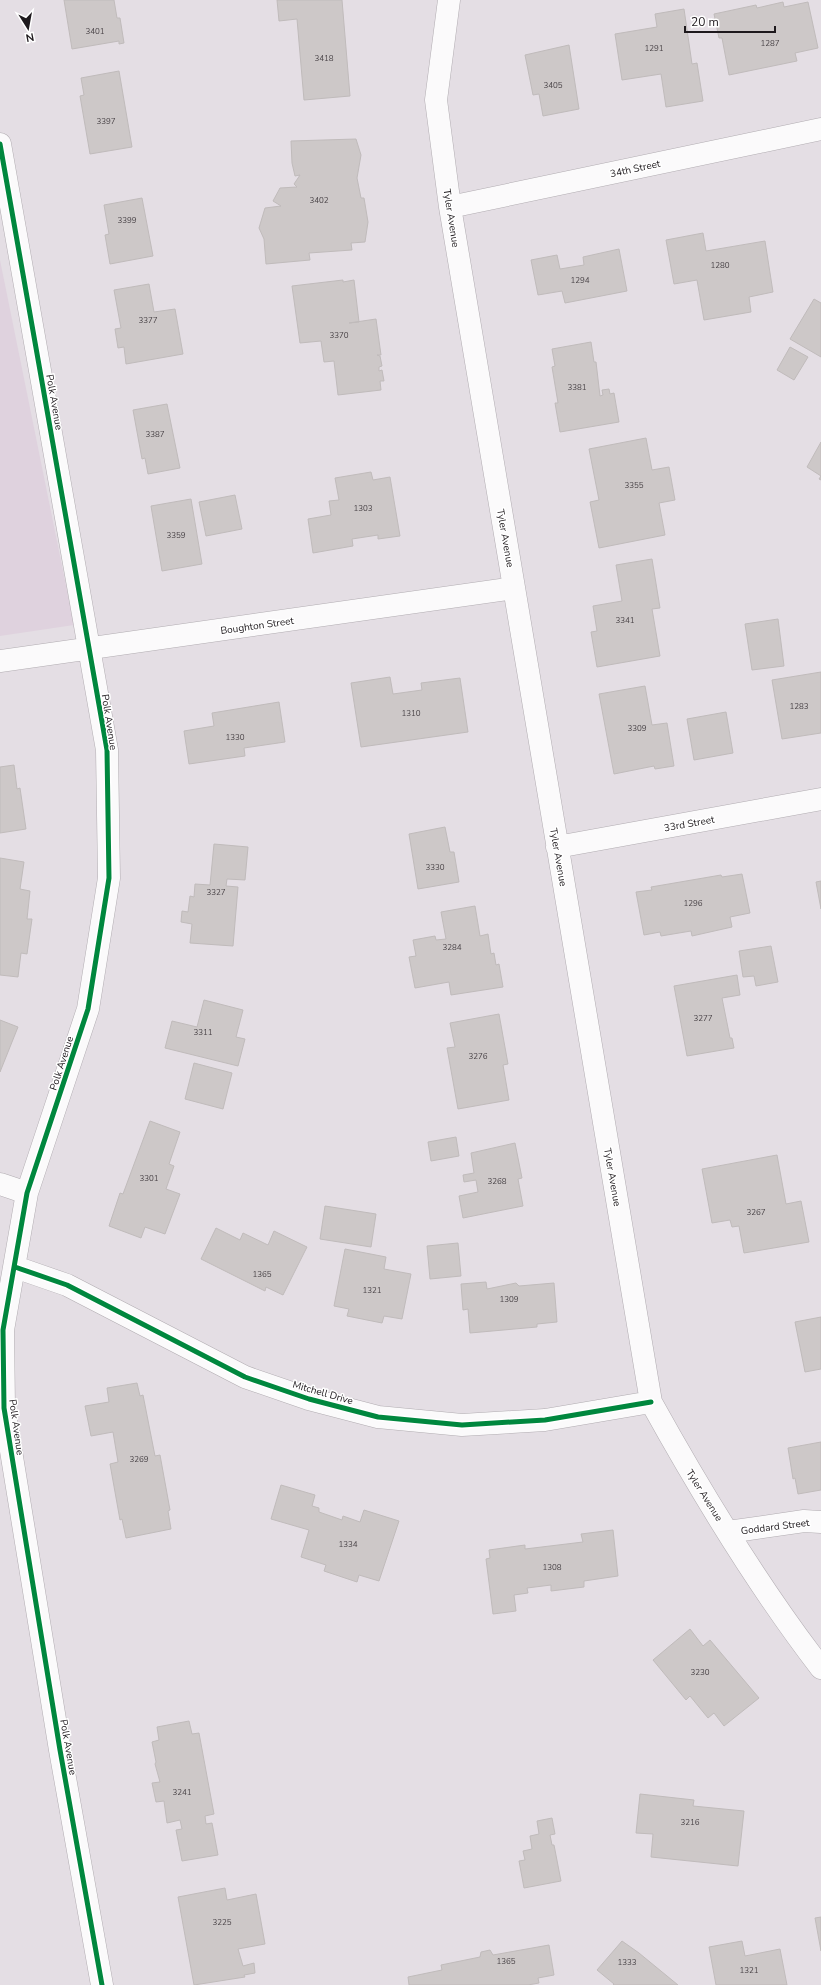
<svg xmlns="http://www.w3.org/2000/svg" width="821" height="1985" font-family="'Nunito Sans',sans-serif">
  <rect width="100%" height="100%" fill="#e4dee4"/>
  <path fill="#dfd2de" d="M 0,260 L 74,625 L 0,636 Z"/>
  <path fill="#cdc8c8" stroke="#c0bbbb" d="M 64,0 L 114,0 L 117,18 L 120,18 L 124,43 L 119,44 L 119,41 L 72,49 Z
    M 277,0 L 342,0 L 350,96 L 304,100 L 297,19 L 279,21 Z
    M 783,2 L 784,7 L 808,2 L 818,48 L 795,53 L 797,61 L 729,75 L 722,38 L 719,38 L 714,14 L 756,5 L 757,8 Z
    M 684,9 L 692,64 L 697,63 L 703,101 L 666,107 L 661,74 L 622,80 L 615,34 L 657,27 L 655,14 Z
    M 569,45 L 579,109 L 543,116 L 539,94 L 533,95 L 525,55 Z
    M 119,71 L 132,147 L 90,154 L 80,96 L 84,95 L 81,78 Z
    M 356,139 L 361,155 L 357,178 L 361,198 L 364,198 L 368,222 L 365,242 L 351,243 L 352,250 L 309,253 L 310,260 L 266,264 L 264,239 L 259,228 L 265,208 L 281,206 L 273,201 L 280,188 L 297,187 L 294,184 L 300,175 L 295,176 L 292,163 L 291,141 Z
    M 142,198 L 153,256 L 110,264 L 105,235 L 109,234 L 104,205 Z
    M 703,233 L 706,251 L 765,241 L 773,292 L 749,297 L 751,312 L 704,320 L 697,280 L 674,284 L 666,240 Z
    M 619,249 L 627,291 L 565,303 L 562,291 L 538,295 L 531,260 L 557,255 L 560,269 L 584,265 L 583,257 Z
    M 343,280 L 343,282 L 354,280 L 359,322 L 349,323 L 376,319 L 381,355 L 377,355 L 380,356 L 382,366 L 379,367 L 379,371 L 382,370 L 384,381 L 380,381 L 381,390 L 338,395 L 334,361 L 324,362 L 321,341 L 300,343 L 292,286 Z
    M 149,284 L 154,312 L 175,309 L 183,354 L 126,364 L 124,347 L 118,348 L 115,329 L 121,328 L 114,290 Z
    M 814,299 L 821,303 L 821,357 L 790,339 Z
    M 591,342 L 594,362 L 596,362 L 600,396 L 603,395 L 602,390 L 609,389 L 610,394 L 614,393 L 619,422 L 560,432 L 555,403 L 558,403 L 552,367 L 555,366 L 552,349 Z
    M 790,347 L 808,357 L 794,380 L 777,370 Z
    M 167,404 L 180,468 L 148,474 L 145,458 L 142,459 L 133,410 Z
    M 646,438 L 652,470 L 669,467 L 675,500 L 659,503 L 665,535 L 599,548 L 590,502 L 599,500 L 589,449 Z
    M 821,442 L 821,480 L 819,479 L 821,476 L 807,467 Z
    M 371,472 L 373,480 L 390,477 L 400,536 L 378,539 L 378,535 L 352,539 L 353,546 L 313,553 L 308,519 L 331,515 L 329,501 L 339,500 L 335,478 Z
    M 235,495 L 242,529 L 206,536 L 199,502 Z
    M 191,499 L 202,564 L 162,571 L 151,506 Z
    M 652,559 L 660,608 L 652,609 L 660,656 L 597,667 L 591,632 L 597,631 L 593,606 L 622,601 L 616,565 Z
    M 778,619 L 784,666 L 752,670 L 745,624 Z
    M 821,672 L 821,733 L 782,739 L 772,680 Z
    M 390,677 L 393,694 L 422,690 L 421,683 L 460,678 L 468,732 L 361,747 L 351,683 Z
    M 645,686 L 652,725 L 667,723 L 674,766 L 655,769 L 654,766 L 614,774 L 599,694 Z
    M 279,702 L 285,742 L 244,748 L 245,756 L 189,764 L 184,731 L 214,726 L 212,713 Z
    M 726,712 L 733,753 L 694,760 L 687,719 Z
    M 14,765 L 17,789 L 20,788 L 26,829 L 0,833 L 0,767 Z
    M 445,827 L 450,852 L 454,852 L 459,882 L 418,889 L 409,834 Z
    M 214,844 L 248,847 L 245,880 L 227,879 L 226,886 L 238,887 L 233,946 L 190,943 L 192,924 L 181,922 L 182,911 L 188,912 L 190,896 L 194,897 L 195,884 L 210,885 Z
    M 0,858 L 24,862 L 20,889 L 30,891 L 27,919 L 32,919 L 27,954 L 21,953 L 18,977 L 0,975 Z
    M 742,874 L 750,913 L 730,917 L 732,927 L 692,936 L 691,931 L 661,936 L 660,932 L 644,935 L 636,892 L 652,890 L 651,887 L 721,875 L 722,877 Z
    M 821,881 L 821,909 L 816,882 Z
    M 475,906 L 480,936 L 488,934 L 491,954 L 494,953 L 496,965 L 499,964 L 503,987 L 451,995 L 449,982 L 415,988 L 409,957 L 416,956 L 413,940 L 435,936 L 436,940 L 446,939 L 441,912 Z
    M 771,946 L 778,982 L 756,986 L 754,976 L 743,977 L 739,951 Z
    M 737,975 L 740,995 L 722,998 L 730,1038 L 732,1038 L 734,1048 L 687,1056 L 674,986 Z
    M 204,1000 L 243,1010 L 236,1037 L 245,1039 L 238,1066 L 165,1048 L 172,1021 L 197,1027 Z
    M 499,1014 L 508,1064 L 503,1065 L 509,1100 L 458,1109 L 447,1048 L 455,1047 L 450,1023 Z
    M 0,1020 L 18,1027 L 0,1072 Z
    M 194,1063 L 232,1073 L 223,1109 L 185,1099 Z
    M 150,1121 L 180,1132 L 169,1164 L 174,1166 L 166,1189 L 180,1194 L 165,1234 L 145,1227 L 141,1238 L 109,1226 L 120,1193 L 123,1194 Z
    M 456,1137 L 459,1156 L 431,1161 L 428,1142 Z
    M 515,1143 L 522,1178 L 518,1179 L 523,1206 L 463,1218 L 459,1196 L 478,1192 L 476,1180 L 464,1182 L 463,1175 L 474,1173 L 471,1153 Z
    M 777,1155 L 786,1204 L 801,1201 L 809,1242 L 744,1253 L 739,1226 L 732,1227 L 730,1220 L 712,1223 L 702,1169 Z
    M 325,1206 L 376,1214 L 371,1247 L 320,1239 Z
    M 216,1228 L 240,1240 L 243,1233 L 268,1245 L 274,1231 L 307,1247 L 283,1295 L 266,1287 L 265,1291 L 201,1259 Z
    M 458,1243 L 461,1276 L 430,1279 L 427,1246 Z
    M 345,1249 L 386,1257 L 384,1269 L 411,1274 L 402,1319 L 384,1316 L 382,1323 L 347,1316 L 349,1309 L 334,1306 Z
    M 486,1282 L 487,1289 L 516,1283 L 519,1286 L 554,1283 L 557,1322 L 537,1324 L 537,1327 L 470,1333 L 468,1309 L 463,1310 L 461,1284 Z
    M 821,1317 L 821,1369 L 805,1372 L 795,1322 Z
    M 137,1383 L 140,1396 L 143,1395 L 155,1456 L 160,1455 L 170,1510 L 168,1511 L 171,1529 L 126,1538 L 122,1519 L 120,1520 L 110,1464 L 118,1462 L 113,1432 L 91,1436 L 85,1406 L 109,1402 L 107,1388 Z
    M 821,1442 L 821,1490 L 798,1494 L 795,1478 L 793,1479 L 788,1448 Z
    M 281,1485 L 315,1495 L 312,1506 L 319,1508 L 319,1512 L 342,1520 L 343,1516 L 360,1522 L 364,1510 L 399,1521 L 379,1581 L 359,1575 L 357,1582 L 324,1571 L 326,1565 L 301,1557 L 309,1530 L 271,1519 Z
    M 613,1530 L 618,1576 L 584,1581 L 584,1587 L 551,1591 L 551,1585 L 527,1588 L 528,1593 L 514,1595 L 516,1611 L 493,1614 L 486,1559 L 490,1558 L 489,1550 L 525,1545 L 525,1549 L 583,1542 L 581,1534 Z
    M 690,1629 L 703,1646 L 710,1640 L 759,1698 L 724,1726 L 714,1713 L 708,1718 L 690,1696 L 686,1700 L 653,1660 Z
    M 189,1721 L 192,1734 L 199,1733 L 214,1814 L 205,1816 L 206,1824 L 212,1823 L 218,1855 L 182,1861 L 176,1830 L 182,1829 L 180,1820 L 167,1823 L 164,1801 L 156,1802 L 152,1783 L 160,1782 L 155,1764 L 156,1762 L 152,1742 L 159,1740 L 157,1727 Z
    M 640,1794 L 694,1800 L 693,1806 L 744,1811 L 738,1866 L 651,1857 L 653,1834 L 636,1833 Z
    M 552,1818 L 555,1834 L 550,1835 L 552,1845 L 554,1845 L 561,1881 L 524,1888 L 519,1861 L 525,1860 L 523,1851 L 532,1849 L 530,1836 L 539,1834 L 537,1821 Z
    M 225,1888 L 227,1900 L 256,1894 L 265,1944 L 238,1949 L 243,1966 L 254,1963 L 255,1973 L 244,1975 L 245,1977 L 194,1985 L 178,1897 Z
    M 821,1917 L 821,1951 L 815,1918 Z
    M 622,1941 L 639,1953 L 678,1985 L 613,1985 L 614,1984 L 597,1970 Z
    M 742,1941 L 745,1956 L 780,1949 L 787,1985 L 716,1985 L 709,1947 Z
    M 549,1945 L 554,1975 L 538,1978 L 539,1983 L 528,1985 L 409,1985 L 408,1977 L 442,1970 L 441,1965 L 480,1957 L 481,1952 L 490,1950 L 493,1955 Z"/>
  <g fill="none" stroke-linecap="round" stroke-linejoin="round">
    <g stroke="#b1acb1" stroke-width="23">
      <path id="minor" d="M 449,0 L 436,100 L 450,207 L 651,1402 C 702,1494 757,1585 821,1668
        M 0,144 L 107,750 L 109,878 L 88,1009 L 27,1193 L 3,1330 L 4,1408 L 60,1750 L 102,1985
        M 450,207 L 821,129
        M 0,661 L 514,588
        M 557,847 L 821,799
        M 0,1184 L 27,1193
        M 15,1267 L 67,1285 L 245,1377 L 309,1399 L 378,1417 L 462,1425 L 545,1420 L 651,1402
        M 728,1532 L 804,1521 L 821,1522"/>
    </g>
    <use href="#minor" stroke="#fbfafb" stroke-width="22"/>
    <g stroke="#fff" stroke-width="8">
      <path id="cycleway" d="M 0,144 L 107,750 L 109,878 L 88,1009 L 27,1193 L 3,1330 L 4,1408 L 60,1750 L 102,1985
        M 15,1267 L 67,1285 L 245,1377 L 309,1399 L 378,1417 L 462,1425 L 545,1420 L 651,1402"/>
    </g>
    <use href="#cycleway" stroke="#00873e" stroke-width="5"/>
  </g>
  <g text-anchor="middle" stroke-width="3" stroke-linejoin="round" paint-order="stroke">
    <g font-size="8" fill="#4c464a">
      <text x="95" y="34">3401</text>
      <text x="770" y="46">1287</text>
      <text x="654" y="51">1291</text>
      <text x="324" y="61">3418</text>
      <text x="553" y="88">3405</text>
      <text x="106" y="124">3397</text>
      <text x="319" y="203">3402</text>
      <text x="127" y="223">3399</text>
      <text x="720" y="268">1280</text>
      <text x="580" y="283">1294</text>
      <text x="148" y="323">3377</text>
      <text x="339" y="338">3370</text>
      <text x="577" y="390">3381</text>
      <text x="155" y="437">3387</text>
      <text x="634" y="488">3355</text>
      <text x="363" y="511">1303</text>
      <text x="176" y="538">3359</text>
      <text x="625" y="623">3341</text>
      <text x="799" y="709">1283</text>
      <text x="411" y="716">1310</text>
      <text x="637" y="731">3309</text>
      <text x="235" y="740">1330</text>
      <text x="435" y="870">3330</text>
      <text x="216" y="895">3327</text>
      <text x="693" y="906">1296</text>
      <text x="452" y="950">3284</text>
      <text x="703" y="1021">3277</text>
      <text x="203" y="1035">3311</text>
      <text x="478" y="1059">3276</text>
      <text x="149" y="1181">3301</text>
      <text x="497" y="1184">3268</text>
      <text x="756" y="1215">3267</text>
      <text x="262" y="1277">1365</text>
      <text x="372" y="1293">1321</text>
      <text x="509" y="1302">1309</text>
      <text x="139" y="1462">3269</text>
      <text x="348" y="1547">1334</text>
      <text x="552" y="1570">1308</text>
      <text x="700" y="1675">3230</text>
      <text x="182" y="1795">3241</text>
      <text x="690" y="1825">3216</text>
      <text x="222" y="1925">3225</text>
      <text x="506" y="1964">1365</text>
      <text x="627" y="1965">1333</text>
      <text x="749" y="1973">1321</text>
    </g>
    <g font-size="10" fill="#1e191d" stroke="#fff">
      <text transform="translate(635 168) rotate(-12)" y="4">34th Street</text>
      <text transform="translate(452 218) rotate(81)" y="4">Tyler Avenue</text>
      <text transform="translate(55 402) rotate(80)" y="4">Polk Avenue</text>
      <text transform="translate(506 538) rotate(80)" y="4">Tyler Avenue</text>
      <text transform="translate(257 625) rotate(-8)" y="4">Boughton Street</text>
      <text transform="translate(110 722) rotate(81)" y="4">Polk Avenue</text>
      <text transform="translate(689 823) rotate(-10)" y="4">33rd Street</text>
      <text transform="translate(559 857) rotate(80)" y="4">Tyler Avenue</text>
      <text transform="translate(61 1063) rotate(-72)" y="4">Polk Avenue</text>
      <text transform="translate(613 1177) rotate(80)" y="4">Tyler Avenue</text>
      <text transform="translate(323 1392) rotate(16)" y="4">Mitchell Drive</text>
      <text transform="translate(17 1427) rotate(82)" y="4">Polk Avenue</text>
      <text transform="translate(705 1495) rotate(58)" y="4">Tyler Avenue</text>
      <text transform="translate(775 1526) rotate(-7)" y="4">Goddard Street</text>
      <text transform="translate(69 1747) rotate(80)" y="4">Polk Avenue</text>
    </g>
  </g>
  <g transform="translate(28 28) rotate(169)" stroke="#ffffff" stroke-width="3" paint-order="stroke">
  <path d="M0-3L7 15L0 10L-7 15Z" fill="#1e191d"/>
  <text y="-6" font-size="11" font-weight="bold" text-anchor="middle" fill="#1e191d">N</text>
  </g>
  <path d="M685 26v6h90v-6" fill="none" stroke="#1e191d" stroke-width="2"/>
  <text x="691" y="26" font-size="12" fill="#1e191d" stroke="#ffffff" stroke-width="3" paint-order="stroke">20 m</text>
</svg>
